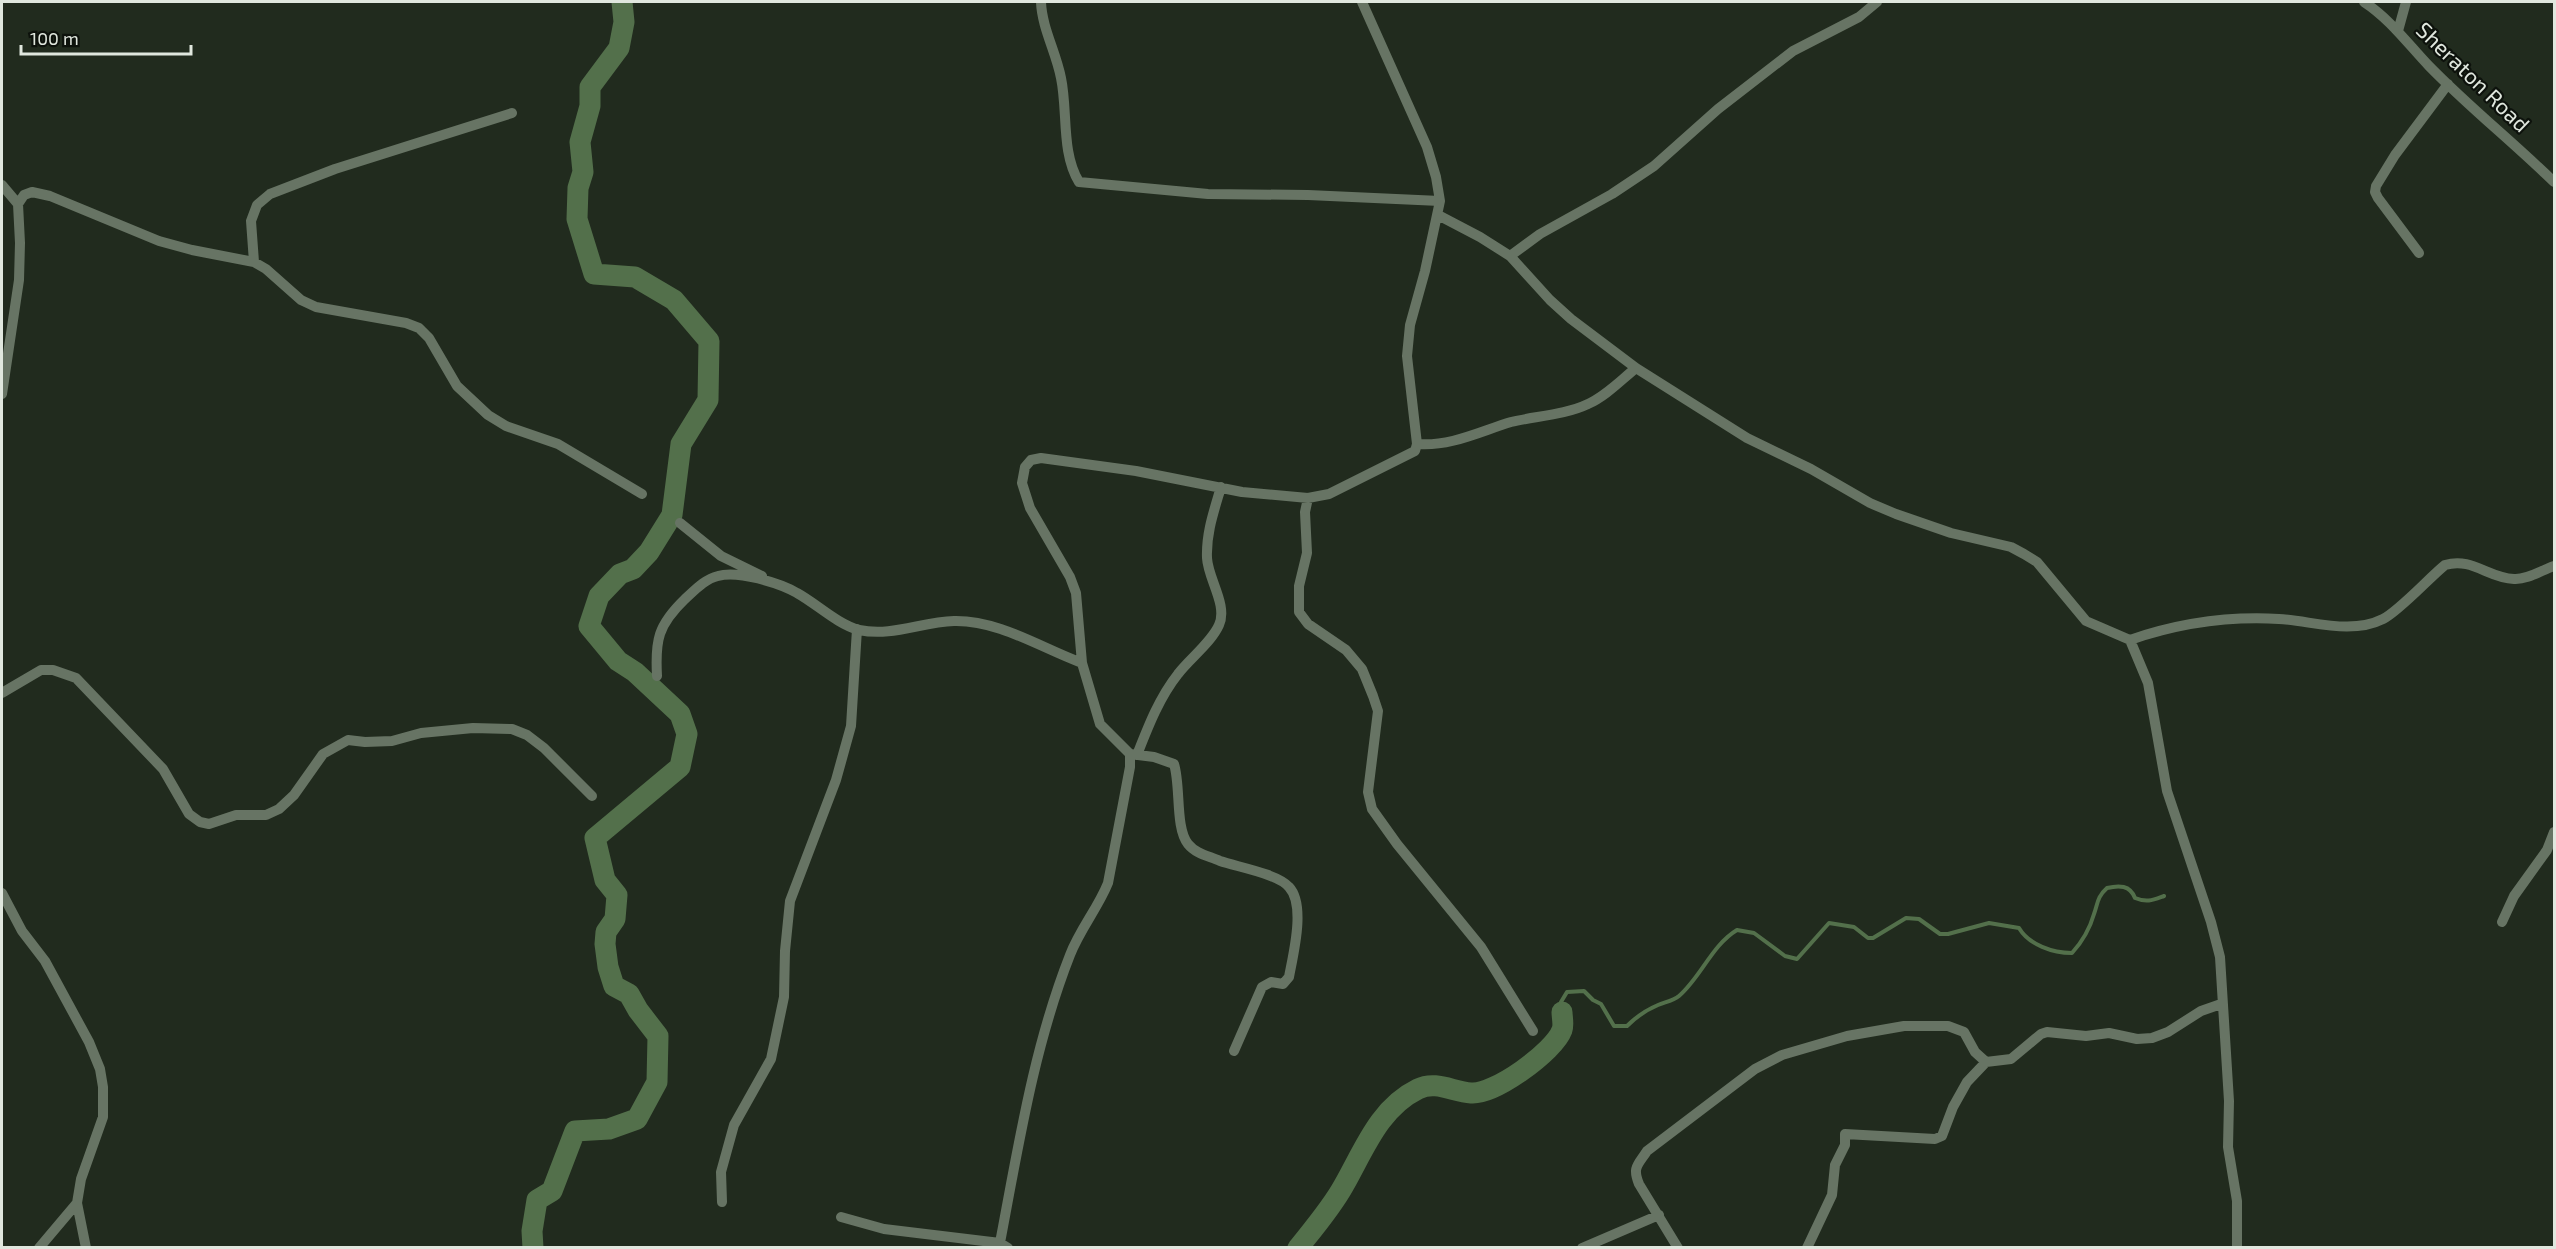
<svg xmlns="http://www.w3.org/2000/svg" width="2556" height="1249" font-family="'Exo 2',sans-serif">
  <rect width="100%" height="100%" fill="#212b1e"/>
  <g fill="none" stroke-linecap="round" stroke-linejoin="round">
    <path stroke="#53704b" stroke-width="4" d="M 1562,1012 L 1561,1002 L 1567,992 L 1584,991 L 1593,1000 L 1601,1004 L 1614,1026 L 1627,1026 C 1636,1017 1646,1010 1658,1005 C 1665,1002 1673,1001 1679,996 C 1701,977 1712,945 1737,930 L 1754,933 L 1785,956 L 1797,959 L 1829,923 L 1854,927 L 1868,938 L 1873,938 L 1906,918 L 1919,919 L 1940,934 L 1948,934 L 1989,923 L 2019,928 C 2029,945 2053,953 2072,953 C 2082,942 2090,928 2094,914 C 2098,903 2097,897 2107,888 C 2119,885 2130,885 2135,898 C 2147,903 2153,900 2164,896"/>
    <path stroke="#53704b" stroke-width="21" d="M 533,1248 L 532,1231 L 537,1200 L 552,1191 L 575,1131 L 609,1129 L 637,1119 L 657,1082 L 658,1036 L 638,1010 L 629,994 L 614,986 L 608,967 L 605,944 L 606,932 L 615,919 L 617,895 L 605,880 L 595,838 L 680,767 L 687,734 L 680,714 L 635,672 L 618,661 L 589,626 L 599,596 L 620,574 L 633,569 L 649,552 L 672,515 L 681,444 L 708,400 L 709,341 L 674,300 L 635,277 L 594,274 L 577,219 L 578,188 L 583,172 L 580,142 L 590,106 L 590,87 L 619,48 L 624,22 L 622,2
      M 1298,1248 C 1314,1228 1332,1207 1344,1185 C 1364,1150 1379,1108 1418,1089 C 1436,1080 1453,1092 1471,1093 C 1494,1095 1554,1052 1562,1030 C 1564,1025 1562,1017 1562,1012"/>
    <path stroke="#677464" stroke-width="10" d="M 1041,2 C 1042,28 1056,52 1061,78 C 1068,111 1061,153 1079,182 L 1208,194 L 1308,195 L 1440,201
      M 2364,2 C 2390,19 2408,44 2429,66 C 2469,107 2513,142 2554,182
      M 2398,31 L 2406,2
      M 2,185 L 18,204 L 20,243 L 19,280 L 2,394
      M 18,204 L 24,195 L 32,192 L 50,196 L 159,241 L 192,250 L 254,262 L 266,269 L 301,300 L 316,307 L 406,323 L 419,328 L 429,338 L 457,386 L 488,415 L 506,426 L 558,444 L 642,494
      M 1438,215 L 1480,237 L 1510,256 L 1550,300 L 1571,319 L 1636,368 L 1747,438 L 1811,469 L 1870,503 L 1896,514 L 1951,533 L 2011,547 L 2024,554 L 2037,562 L 2086,621 L 2130,640 L 2148,683 L 2167,791 L 2211,922 L 2220,957 L 2229,1101 L 2228,1147 L 2237,1201 L 2237,1248
      M 2419,253 L 2378,198 L 2375,192 L 2376,186 L 2395,155 L 2448,84
      M 1510,256 L 1540,234 L 1612,194 L 1654,166 L 1718,109 L 1793,51 L 1859,17 L 1877,2
      M 254,262 L 251,221 L 257,205 L 270,194 L 335,169 L 512,113
      M 1417,444 C 1450,447 1481,431 1511,422 C 1536,416 1565,415 1588,404 C 1606,396 1621,380 1636,368
      M 1308,498 L 1305,512 L 1307,553 L 1299,586 L 1299,612 L 1308,624 L 1346,650 L 1362,669 L 1373,696 L 1378,711 L 1368,792 L 1372,809 L 1397,844 L 1481,947 L 1533,1031
      M 680,523 L 721,556 L 762,576
      M 2130,640 C 2179,623 2227,616 2279,619 C 2313,621 2351,635 2383,619 C 2399,611 2429,578 2445,565 C 2472,557 2488,578 2514,579 C 2527,580 2542,570 2554,566
      M 657,676 C 655,640 658,625 685,599 C 695,590 705,579 718,576 C 737,570 780,583 797,593 C 817,604 837,624 859,630 C 892,637 921,622 954,621 C 999,620 1041,648 1082,663
      M 2,693 L 41,670 L 53,670 L 76,678 L 163,769 L 189,814 L 200,822 L 209,824 L 236,815 L 266,815 L 279,809 L 294,795 L 323,754 L 348,740 L 365,742 L 392,741 L 421,733 L 473,728 L 512,729 L 527,735 L 544,748 L 592,796
      M 1130,754 L 1154,757 L 1174,764 C 1181,786 1175,828 1188,844 C 1196,854 1209,856 1220,861 C 1238,867 1278,874 1289,887 C 1306,905 1293,955 1289,977 L 1283,984 L 1271,982 L 1262,987 L 1234,1051
      M 1137,755 C 1148,727 1159,698 1178,674 C 1189,659 1211,643 1219,625 C 1228,605 1208,579 1207,558 C 1206,533 1214,511 1221,487
      M 2,893 L 22,931 L 45,961 L 89,1042 L 100,1069 L 103,1087 L 103,1117 L 81,1179 L 77,1203 L 86,1248
      M 2502,922 L 2514,896 L 2547,850 L 2554,832
      M 722,1202 L 721,1172 L 734,1125 L 771,1059 L 784,997 L 785,951 L 790,901 L 836,780 L 851,726 L 857,629
      M 841,1217 L 884,1229 L 1000,1243 L 1008,1248
      M 39,1248 L 77,1203
      M 999,1248 C 1018,1149 1033,1049 1070,955 C 1080,929 1098,908 1108,883 L 1130,767 L 1130,754 L 1100,724 L 1082,663 L 1076,593 L 1070,577 L 1030,508 L 1022,483 L 1025,467 L 1031,460 L 1041,458 L 1136,471 L 1242,492 L 1308,498 L 1329,494 L 1415,451 L 1417,444 L 1407,356 L 1410,325 L 1425,271 L 1440,201 L 1436,177 L 1427,147 L 1362,2
      M 1582,1248 L 1659,1215
      M 1678,1248 L 1639,1184 C 1632,1167 1638,1165 1647,1151 L 1755,1069 L 1782,1055 L 1847,1036 L 1904,1026 L 1948,1026 L 1964,1032 L 1975,1052 L 1986,1062
      M 1807,1248 L 1832,1195 L 1835,1165 L 1845,1145 L 1845,1134 L 1935,1139 L 1942,1136 L 1953,1107 L 1967,1082 L 1986,1062 L 2011,1059 L 2041,1034 L 2047,1032 L 2086,1036 L 2109,1033 L 2137,1039 L 2152,1038 L 2168,1032 L 2201,1011 L 2221,1004"/>
  </g>
  <g text-anchor="middle" stroke-width="4.5" stroke-linejoin="round" paint-order="stroke">
    <g font-size="22" fill="#e0e7de" stroke="#0d120c">
      <text transform="translate(2473 77) rotate(44)" y="8">Sheraton Road</text>
    </g>
  </g>
  <rect width="2556" height="1249" fill="none" stroke="#e0e7de" stroke-width="6"/>
  <path d="M21 45v9h170v-9" fill="none" stroke="#e0e7de" stroke-width="3"/>
  <text x="30" y="45" font-size="18" fill="#e0e7de" stroke="#0d120c" stroke-width="4.5" paint-order="stroke">100 m</text>
</svg>
